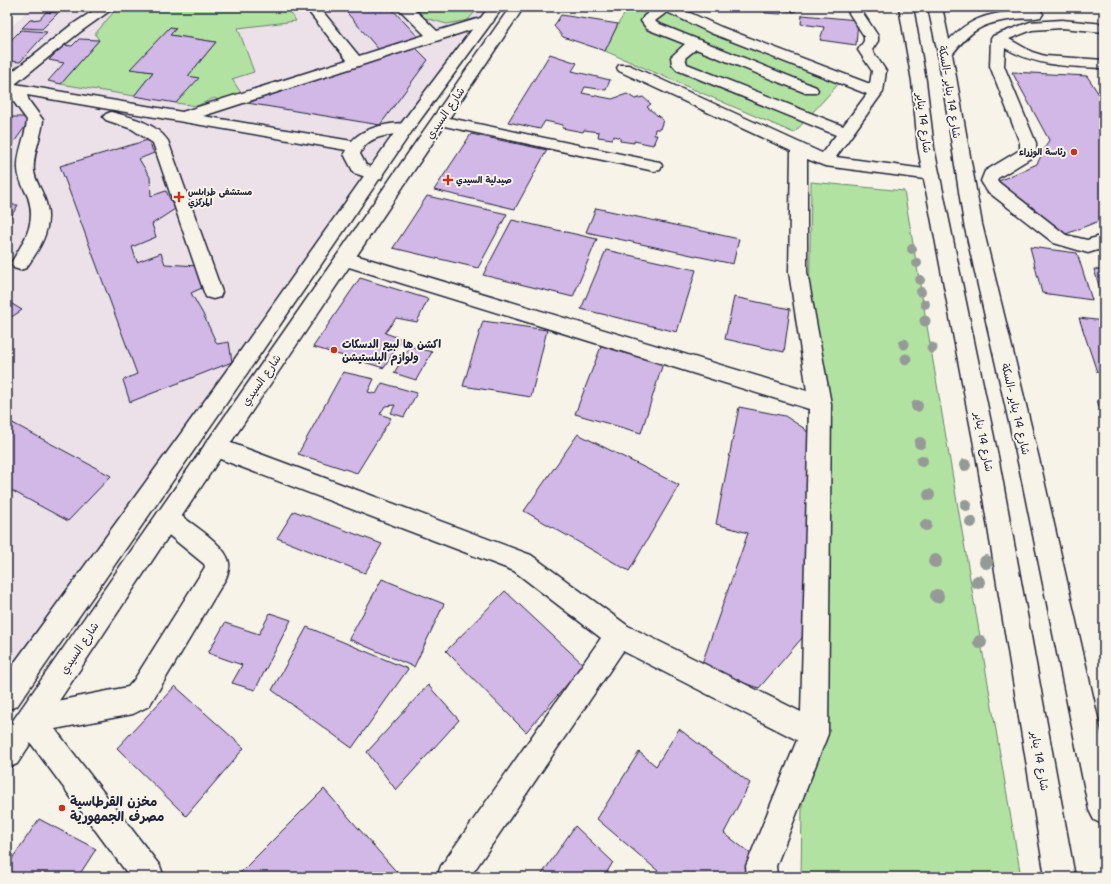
<svg xmlns="http://www.w3.org/2000/svg" width="1111" height="884" font-family="'Shantell Sans','Playpen Sans Arabic',sans-serif">
  <rect width="100%" height="100%" fill="#f7f3e8"/>
  <filter id="ink" filterUnits="userSpaceOnUse"><feTurbulence type="fractalNoise" baseFrequency=".025" numOctaves="2"/><feDisplacementMap in="SourceGraphic" scale="8" xChannelSelector="R" yChannelSelector="G"/><feConvolveMatrix kernelMatrix="1 2 1 2 8 2 1 2 1" color-interpolation-filters="sRGB"/></filter>
  <g filter="url(#ink)">
    <path fill="#ece1e8" d="M 31,7 L 487,7 L 7,675 L 7,31 Z"/>
    <path fill="#b1e2a2" stroke="#6a826e" d="M 118,7 L 287,7 L 296,21 L 238,28 L 254,72 L 232,79 L 241,93 L 221,101 L 214,98 L 197,106 L 176,103 L 188,76 L 216,42 L 170,35 L 176,29 L 170,27 L 131,69 L 153,72 L 134,96 L 61,84 L 99,40 L 95,34 Z
      M 414,7 L 479,7 L 468,20 L 447,24 L 421,17 Z
      M 629,7 L 660,7 L 671,14 L 708,30 L 843,79 L 794,133 L 605,51 L 618,24 Z
      M 811,182 L 904,191 L 1021,877 L 801,877 Z"/>
    <path fill="#d1b8e7" stroke="#22223b" d="M 44,7 L 77,7 L 73,10 L 42,8 Z
      M 342,7 L 390,7 L 420,39 L 380,51 Z
      M 763,7 L 798,7 L 795,12 L 783,10 L 781,14 L 765,13 Z
      M 46,12 L 58,13 L 42,29 L 22,28 L 30,20 L 40,19 Z
      M 561,15 L 618,24 L 605,51 L 563,37 L 554,26 Z
      M 802,15 L 858,20 L 856,45 L 820,40 L 824,27 L 801,24 Z
      M 170,27 L 176,28 L 170,35 L 216,42 L 188,76 L 199,78 L 176,103 L 134,96 L 153,72 L 130,69 Z
      M 21,30 L 47,32 L 20,62 L 7,61 L 7,44 Z
      M 79,39 L 99,40 L 61,84 L 48,81 L 64,63 L 49,60 L 63,45 L 72,46 Z
      M 416,48 L 428,60 L 380,125 L 247,103 Z
      M 550,54 L 577,63 L 572,71 L 610,80 L 606,90 L 585,87 L 582,93 L 612,99 L 627,94 L 635,99 L 643,97 L 651,104 L 647,107 L 663,120 L 660,129 L 655,129 L 654,135 L 657,135 L 653,145 L 634,141 L 634,143 L 620,141 L 620,138 L 614,136 L 612,139 L 598,137 L 599,132 L 584,130 L 583,132 L 562,128 L 563,125 L 545,121 L 540,129 L 508,122 Z
      M 1012,72 L 1087,76 L 1104,102 L 1104,219 L 1061,236 L 992,184 L 1037,164 L 1049,140 Z
      M 7,117 L 32,117 L 7,152 Z
      M 471,134 L 547,150 L 515,209 L 434,190 Z
      M 148,140 L 154,153 L 139,159 L 150,177 L 151,196 L 166,191 L 175,209 L 152,224 L 156,237 L 132,247 L 137,262 L 161,253 L 165,264 L 198,266 L 206,286 L 191,293 L 203,314 L 217,344 L 229,342 L 232,362 L 130,402 L 123,380 L 137,374 L 60,166 Z
      M 427,196 L 507,214 L 478,268 L 393,248 Z
      M 7,205 L 18,205 L 7,223 Z
      M 596,208 L 739,239 L 733,264 L 586,232 Z
      M 512,220 L 597,239 L 573,297 L 483,275 Z
      M 1030,247 L 1077,253 L 1092,300 L 1042,293 Z
      M 606,250 L 696,270 L 677,332 L 581,309 Z
      M 1094,269 L 1104,270 L 1104,296 L 1102,296 Z
      M 360,278 L 428,299 L 417,322 L 396,318 L 385,333 L 402,339 L 384,368 L 313,347 Z
      M 734,297 L 790,309 L 784,352 L 725,339 Z
      M 7,301 L 22,310 L 7,320 Z
      M 1079,318 L 1104,321 L 1104,373 L 1097,372 Z
      M 483,321 L 547,330 L 531,397 L 463,386 Z
      M 602,344 L 664,360 L 641,433 L 575,414 Z
      M 410,346 L 432,352 L 416,380 L 394,373 Z
      M 343,372 L 374,379 L 368,392 L 376,394 L 382,383 L 417,393 L 404,417 L 391,413 L 395,405 L 385,406 L 380,414 L 391,418 L 357,473 L 298,454 Z
      M 1097,400 L 1104,401 L 1104,423 Z
      M 739,407 L 785,416 L 805,429 L 817,446 L 814,624 L 759,688 L 700,669 L 748,533 L 716,524 Z
      M 7,420 L 111,476 L 68,521 L 7,488 Z
      M 578,434 L 679,485 L 629,571 L 524,511 Z
      M 294,511 L 382,544 L 365,573 L 277,538 Z
      M 382,579 L 444,604 L 414,667 L 349,639 Z
      M 505,591 L 584,665 L 526,732 L 446,651 Z
      M 270,613 L 291,620 L 255,690 L 232,683 L 242,665 L 208,653 L 225,623 L 259,634 Z
      M 307,627 L 408,669 L 352,748 L 272,690 Z
      M 428,685 L 459,720 L 396,790 L 367,752 Z
      M 175,686 L 244,748 L 186,816 L 117,748 Z
      M 679,729 L 750,783 L 724,833 L 756,858 L 747,877 L 665,877 L 597,819 L 639,752 L 656,766 Z
      M 324,789 L 401,877 L 236,877 Z
      M 39,819 L 96,849 L 78,877 L 7,877 L 7,866 Z
      M 575,826 L 613,862 L 604,877 L 540,877 Z"/>
    <g fill="none" stroke-linecap="round" stroke-linejoin="round">
      <g stroke="#22223b" stroke-width="3">
        <path id="minor" d="M 99,7 L 115,7 L 80,32 L 15,84 L 182,112 L 347,60 L 305,7 L 319,7 L 359,56 L 425,35 L 397,7 L 412,7 L 437,31 L 487,16 L 492,17 L 494,20 L 492,23 L 203,116 L 352,141 C 363,127 395,120 412,125 L 414,128 L 412,131 C 393,136 368,133 360,154 L 366,165 L 381,171 L 383,175 L 381,179 L 375,180 L 354,173 L 344,154 L 346,150 L 27,95 L 29,101 L 43,120 C 42,137 32,154 34,171 C 35,181 41,188 44,197 C 55,224 42,246 26,268 L 20,270 L 14,268 L 11,263 C 24,241 37,224 28,197 C 24,188 18,179 18,168 C 17,152 26,136 27,120 L 14,102 L 12,92 L 7,91 L 7,76 L 70,26 Z
          M 657,7 L 677,7 L 721,27 L 870,84 L 872,71 L 858,50 L 864,41 L 864,36 L 845,7 L 859,7 L 878,36 L 878,41 L 872,50 L 886,71 L 883,92 L 836,157 L 932,170 L 938,171 L 940,175 L 938,179 L 932,180 L 825,166 L 807,159 L 807,272 L 831,404 L 828,734 L 776,866 L 777,877 L 747,877 L 746,866 L 797,740 L 623,651 L 470,877 L 437,877 L 441,866 L 601,638 L 514,571 L 207,454 L 204,447 L 207,440 L 215,437 L 531,555 L 628,626 L 801,712 L 809,409 L 339,264 L 336,259 L 339,254 L 345,252 L 807,391 L 789,272 L 791,151 L 619,71 L 617,68 L 619,65 L 629,65 L 822,153 L 836,135 L 677,70 L 672,64 L 671,57 L 685,44 L 647,29 L 641,21 L 644,16 ZM 667,12 L 711,33 L 867,94 L 843,126 L 687,64 L 685,58 L 696,49 L 806,93 L 816,93 L 818,90 L 816,87 L 657,23 L 655,21 Z
          M 1036,10 L 1041,11 L 1043,14 L 1041,17 C 1033,19 1024,18 1016,19 C 980,23 971,30 950,57 L 940,57 L 938,54 C 965,15 991,12 1036,10 Z
          M 1062,20 L 1104,24 L 1104,32 L 1062,28 L 1032,30 L 1009,39 L 1032,52 L 1045,56 L 1104,60 L 1104,68 C 1066,66 1039,67 1005,48 L 1004,66 L 1036,143 L 1036,152 L 1034,156 L 998,178 L 997,181 L 1066,235 L 1087,240 L 1104,235 L 1104,248 L 1088,253 L 1054,243 L 987,191 L 981,181 L 985,171 L 1020,150 L 1020,143 L 990,66 L 991,39 L 993,36 L 1030,22 Z
          M 111,112 C 131,117 156,123 168,141 L 222,292 L 220,297 L 213,299 L 206,297 L 204,292 L 153,143 L 132,129 L 106,120 L 103,117 L 106,114 Z
          M 440,116 L 654,161 L 660,162 L 662,166 L 660,170 L 654,171 L 435,124 L 432,121 L 435,118 Z
          M 167,508 L 175,511 C 190,523 227,545 229,563 C 230,569 228,573 226,578 L 149,706 L 133,714 L 55,729 L 160,866 L 164,877 L 130,877 L 21,730 L 17,720 L 21,710 L 31,706 L 128,687 L 134,680 L 205,567 L 204,564 L 159,527 L 155,519 L 159,511 Z"/>
      </g>
      <g stroke="#22223b" stroke-width="3">
        <path id="major" d="M 489,7 L 503,7 L 412,131 L 241,382 L 17,706 L 7,710 L 7,673 L 227,370 L 400,125 Z
          M 510,7 L 524,7 L 223,454 L 17,764 L 7,768 L 7,729 Z"/>
      </g>
      <g stroke="#22223b" stroke-width="3">
        <path id="highway" d="M 899,7 L 913,7 L 926,81 L 934,148 L 999,461 L 1075,877 L 1045,877 L 977,461 L 918,148 L 912,81 Z
          M 928,7 L 942,7 L 952,54 L 982,224 L 1042,471 L 1104,745 L 1104,825 L 1094,820 L 1089,810 L 1020,471 L 964,224 L 938,54 Z"/>
      </g>
      <use href="#minor" fill="#f7f3e8" fill-rule="evenodd"/>
      <use href="#major" fill="#f7f3e8" fill-rule="evenodd"/>
      <use href="#highway" fill="#f7f3e8" fill-rule="evenodd"/>
    </g>
    <g fill="#969a97">
      <circle cx="912" cy="249" r="5"/>
      <circle cx="917" cy="263" r="5"/>
      <circle cx="920" cy="280" r="5"/>
      <circle cx="921" cy="292" r="5"/>
      <circle cx="925" cy="304" r="5"/>
      <circle cx="925" cy="321" r="5.5"/>
      <circle cx="904" cy="344" r="5.5"/>
      <circle cx="932" cy="348" r="5.5"/>
      <circle cx="906" cy="359" r="5.5"/>
      <circle cx="917" cy="406" r="6"/>
      <circle cx="920" cy="443" r="6"/>
      <circle cx="922" cy="461" r="6"/>
      <circle cx="965" cy="465" r="6"/>
      <circle cx="929" cy="495" r="6"/>
      <circle cx="966" cy="505" r="6"/>
      <circle cx="971" cy="522" r="6"/>
      <circle cx="926" cy="525" r="6"/>
      <circle cx="935" cy="561" r="7"/>
      <circle cx="986" cy="562" r="7"/>
      <circle cx="978" cy="582" r="7"/>
      <circle cx="937" cy="596" r="7"/>
      <circle cx="980" cy="642" r="7"/>
    </g>
  </g>
  <g fill="#c8321e" stroke="#f7f3e8" stroke-width="1.5">
    <circle cx="1074" cy="152" r="4"/>
    <path d="M446 174h4v4h4v4h-4v4h-4v-4h-4v-4h4z"/>
    <path d="M177 191h4v4h4v4h-4v4h-4v-4h-4v-4h4z"/>
    <circle cx="334" cy="350" r="4"/>
    <circle cx="62" cy="808" r="4"/>
  </g>
  <g text-anchor="middle" stroke-width="4" stroke-linejoin="round" paint-order="stroke">
    <g font-size="9" font-weight="bold" fill="#22223b" stroke="#f7f3e8" text-anchor="start">
      <text x="1066" y="155" text-anchor="end">رئاسة الوزراء</text>
      <text x="456" y="183">صيدلية السيدي</text>
      <text x="188" y="195">مستشفى طرابلس<tspan x="188" dy="10">المركزي</tspan></text>
    </g>
    <g font-size="11" fill="#22223b" stroke="#f7f3e8">
      <text transform="translate(950 92) rotate(81)" y="4">شارع 14 يناير -السكة</text>
      <text transform="translate(445 113) rotate(-56)" y="4">شارع السيدي</text>
      <text transform="translate(924 123) rotate(83)" y="4">شارع 14 يناير</text>
      <text transform="translate(261 380) rotate(-55)" y="4">شارع السيدي</text>
      <text transform="translate(1016 409) rotate(77)" y="4">شارع 14 يناير -السكة</text>
      <text transform="translate(984 442) rotate(79)" y="4">شارع 14 يناير</text>
      <text transform="translate(79 648) rotate(-56)" y="4">شارع السيدي</text>
      <text transform="translate(1040 761) rotate(80)" y="4">شارع 14 يناير</text>
    </g>
    <g font-size="11" font-weight="bold" fill="#22223b" stroke="#f7f3e8" text-anchor="start">
      <text x="342" y="348">اكشن ها لبيع الدسكات<tspan x="342" dy="13">ولوازم البلستيشن</tspan></text>
    </g>
    <g font-size="13" font-weight="bold" fill="#22223b" stroke="#f7f3e8" text-anchor="start">
      <text x="70" y="806">مخزن القرطاسية<tspan x="70" dy="15">مصرف الجمهورية</tspan></text>
    </g>
  </g>
  <rect width="1111" height="884" fill="none" stroke="#f7f3e8" stroke-width="24"/>
  <rect x="12" y="12" width="1087" height="860" fill="none" stroke="#22223b" stroke-width="1.5" filter="url(#ink)"/>
</svg>
